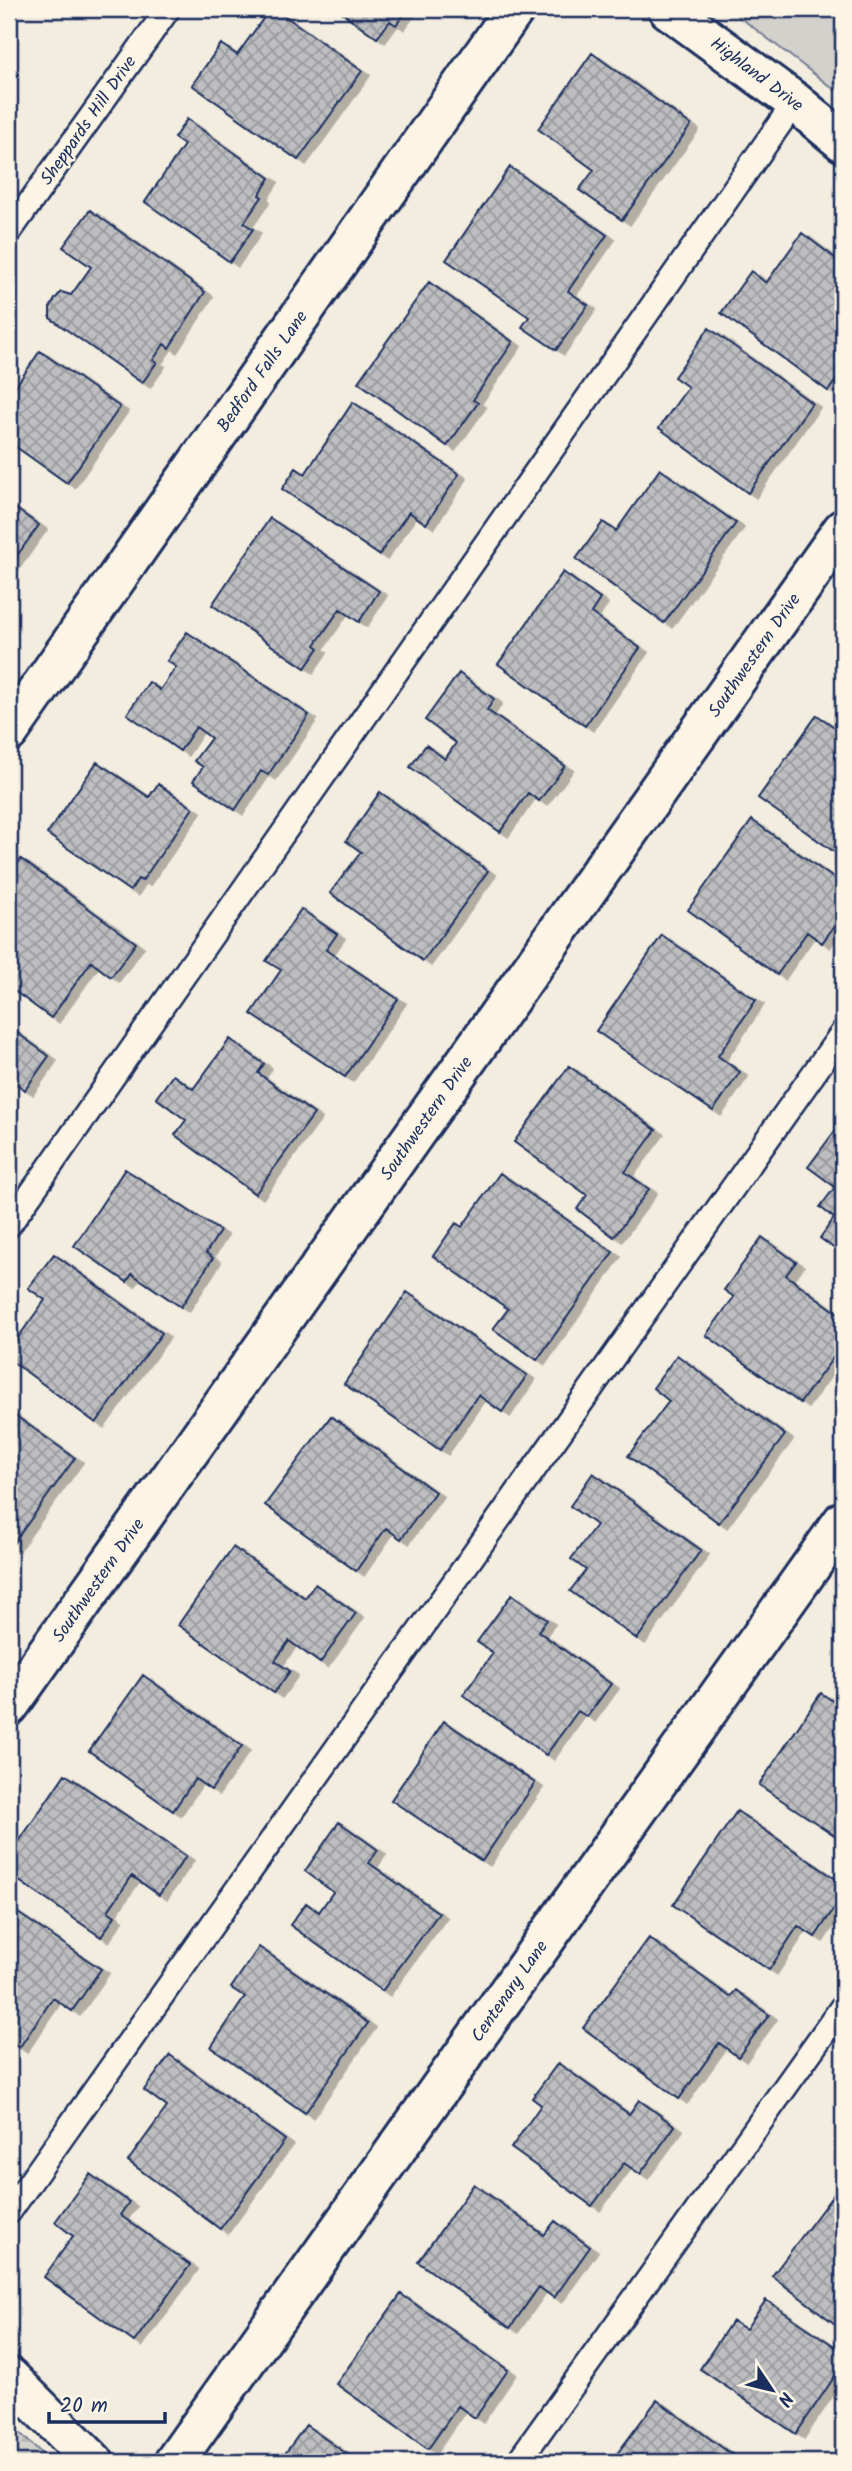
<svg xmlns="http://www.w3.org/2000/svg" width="852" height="2471" font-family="Kalam,sans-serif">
  <defs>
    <pattern id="forest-firs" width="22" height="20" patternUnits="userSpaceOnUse" patternTransform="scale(1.75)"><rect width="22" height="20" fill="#d3d1cc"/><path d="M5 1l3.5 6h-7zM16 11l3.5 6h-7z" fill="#b5b4b2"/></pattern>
    <pattern id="building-cross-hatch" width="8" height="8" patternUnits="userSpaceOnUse" patternTransform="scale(1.75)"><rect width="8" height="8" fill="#bebec0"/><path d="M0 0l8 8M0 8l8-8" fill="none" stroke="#9a9b9f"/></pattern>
    <filter id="shadow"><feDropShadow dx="8" dy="4.5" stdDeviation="0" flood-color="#0004"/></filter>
  </defs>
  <rect width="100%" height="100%" fill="#f3ede0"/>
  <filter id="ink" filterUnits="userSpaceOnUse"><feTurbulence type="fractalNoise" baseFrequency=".0143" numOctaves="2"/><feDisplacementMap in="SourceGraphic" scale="14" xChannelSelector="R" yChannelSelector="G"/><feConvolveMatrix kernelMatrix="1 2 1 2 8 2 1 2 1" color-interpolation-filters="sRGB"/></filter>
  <g filter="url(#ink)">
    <path fill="#d3d1cc" stroke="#778095" stroke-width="2" d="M 729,9 L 843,9 L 843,79 L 835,90 Z"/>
    <path fill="url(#forest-firs)" stroke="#778095" stroke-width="2" d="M 9,2423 L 51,2462 L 9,2462 Z"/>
    <path fill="url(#building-cross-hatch)" stroke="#1b2f5e" stroke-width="2" filter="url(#shadow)" d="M 270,9 L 275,9 L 362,71 L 298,160 L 192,85 L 221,44 L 237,55 Z
      M 337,9 L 408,9 L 396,25 L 390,21 L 377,38 Z
      M 592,53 L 691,125 L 622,220 L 579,190 L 594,170 L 538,129 Z
      M 187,119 L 270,178 L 259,195 L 262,197 L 244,223 L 253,229 L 230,262 L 145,202 L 184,145 L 174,138 Z
      M 510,167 L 607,235 L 568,291 L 588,305 L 556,350 L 522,327 L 529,317 L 446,260 Z
      M 90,210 L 205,292 L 169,348 L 164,344 L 153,360 L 157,362 L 142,383 L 50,318 L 50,308 L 55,299 L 61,292 L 71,295 L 91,267 L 63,247 Z
      M 802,233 L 843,264 L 843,371 L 828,391 L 721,313 L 751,271 L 766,283 Z
      M 429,282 L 513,342 L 473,400 L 478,403 L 447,446 L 358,382 Z
      M 709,328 L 812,403 L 748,493 L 659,428 L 688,387 L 674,377 Z
      M 40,351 L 120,407 L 67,483 L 9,442 L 9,396 Z
      M 353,402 L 459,474 L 426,524 L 409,512 L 379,555 L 282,489 L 296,468 L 305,474 Z
      M 660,469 L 736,523 L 664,623 L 576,559 L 603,522 L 616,531 Z
      M 9,504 L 39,525 L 9,567 Z
      M 270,518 L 379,591 L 359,622 L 340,609 L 315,645 L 319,648 L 305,668 L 212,605 Z
      M 563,572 L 600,599 L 591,613 L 640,648 L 585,726 L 498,664 Z
      M 187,632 L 309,715 L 268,775 L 261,771 L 235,810 L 193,781 L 203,767 L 194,761 L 211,738 L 196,727 L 180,751 L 127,714 L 149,682 L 160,690 L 176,667 L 167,661 Z
      M 459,673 L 494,699 L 487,710 L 565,766 L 539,801 L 528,793 L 500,832 L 410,767 L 426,745 L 445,759 L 456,743 L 425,720 Z
      M 817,715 L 843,733 L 843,858 L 758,798 Z
      M 97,762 L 149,797 L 158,784 L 193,808 L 142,881 L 138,879 L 130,891 L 47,834 Z
      M 380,792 L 488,871 L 423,961 L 330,893 L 361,852 L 346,841 Z
      M 752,820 L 843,885 L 843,914 L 822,943 L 807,932 L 777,975 L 688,910 Z
      M 21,859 L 136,943 L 111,977 L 91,962 L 51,1018 L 9,987 L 9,876 Z
      M 301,909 L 337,934 L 326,950 L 398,999 L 345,1077 L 251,1014 L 281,970 L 266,961 Z
      M 662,935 L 756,1000 L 718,1056 L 740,1072 L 713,1111 L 596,1031 Z
      M 9,1027 L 49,1056 L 25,1090 L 9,1079 Z
      M 230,1039 L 264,1064 L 258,1073 L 314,1114 L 255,1194 L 175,1135 L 186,1120 L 156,1098 L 173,1075 L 193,1089 Z
      M 569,1066 L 656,1130 L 625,1172 L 649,1189 L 614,1237 L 577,1209 L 587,1195 L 514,1142 Z
      M 843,1120 L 843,1255 L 820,1238 L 834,1218 L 820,1207 L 835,1187 L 808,1167 Z
      M 125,1169 L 220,1231 L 206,1253 L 213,1258 L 181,1307 L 132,1274 L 127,1282 L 74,1246 Z
      M 500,1173 L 613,1252 L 537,1360 L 493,1329 L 508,1309 L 433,1256 L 456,1223 L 462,1227 Z
      M 762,1237 L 796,1262 L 786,1275 L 843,1317 L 843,1344 L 800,1403 L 706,1335 L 734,1297 L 724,1290 Z
      M 54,1254 L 162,1333 L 96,1423 L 9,1359 L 9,1350 L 45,1300 L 28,1288 Z
      M 407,1292 L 527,1375 L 502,1412 L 478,1395 L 440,1450 L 344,1384 Z
      M 677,1355 L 785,1435 L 719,1523 L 628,1456 L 669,1401 L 653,1388 Z
      M 9,1411 L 75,1458 L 10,1548 L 9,1548 Z
      M 331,1416 L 435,1492 L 401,1539 L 386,1528 L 356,1571 L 265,1505 Z
      M 593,1473 L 701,1550 L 637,1639 L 570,1591 L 586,1570 L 571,1559 L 596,1525 L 570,1506 Z
      M 233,1547 L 305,1598 L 315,1584 L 356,1613 L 320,1663 L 289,1641 L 275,1661 L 290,1671 L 274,1693 L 178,1625 Z
      M 512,1594 L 547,1620 L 538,1631 L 611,1684 L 587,1717 L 578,1711 L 546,1755 L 463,1695 L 493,1653 L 477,1642 Z
      M 143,1675 L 242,1746 L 211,1790 L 195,1779 L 173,1811 L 89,1751 Z
      M 821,1693 L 843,1708 L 843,1841 L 759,1785 Z
      M 444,1721 L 535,1783 L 482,1861 L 391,1800 Z
      M 65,1774 L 186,1856 L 159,1895 L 132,1876 L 108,1911 L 115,1916 L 101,1937 L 9,1874 L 9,1856 Z
      M 737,1811 L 843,1884 L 843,1895 L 815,1937 L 798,1926 L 769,1970 L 673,1905 Z
      M 339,1822 L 378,1850 L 369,1863 L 439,1913 L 382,1991 L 290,1925 L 306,1903 L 319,1912 L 333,1892 L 305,1871 Z
      M 9,1907 L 101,1969 L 72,2011 L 53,1998 L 19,2048 L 9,2041 Z
      M 649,1938 L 730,1997 L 736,1990 L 769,2015 L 738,2057 L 719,2043 L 679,2099 L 583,2028 Z
      M 259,1947 L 368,2023 L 305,2113 L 211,2047 L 245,1997 L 231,1988 Z
      M 170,2055 L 285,2140 L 220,2229 L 128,2161 L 167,2107 L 144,2090 Z
      M 558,2063 L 629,2114 L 639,2100 L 675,2126 L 640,2174 L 624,2163 L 592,2206 L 511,2148 L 541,2105 L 532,2098 Z
      M 90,2174 L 129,2202 L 120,2215 L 190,2265 L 134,2342 L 44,2277 L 73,2236 L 55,2222 Z
      M 843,2182 L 843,2330 L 772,2276 Z
      M 474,2184 L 544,2235 L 555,2221 L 590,2247 L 554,2298 L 539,2287 L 510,2328 L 418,2262 Z
      M 401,2294 L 508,2370 L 475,2418 L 458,2406 L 428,2449 L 336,2384 Z
      M 766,2300 L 843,2352 L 843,2364 L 796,2434 L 700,2369 L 732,2321 L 746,2329 Z
      M 657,2400 L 742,2462 L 611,2462 Z
      M 306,2425 L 358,2462 L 279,2462 Z"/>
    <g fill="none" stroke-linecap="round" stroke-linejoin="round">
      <g stroke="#1b2f5e" stroke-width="28">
        <path id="service" d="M 9,232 L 168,9
          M 9,1225 L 795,102
          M 9,2212 L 843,1032
          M 518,2462 L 843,2006"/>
      </g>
      <g stroke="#1b2f5e" stroke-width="44">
        <path id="minor" d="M 9,732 L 515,9
          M 9,1706 L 843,529
          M 9,2377 L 94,2462
          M 174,2462 L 843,1521"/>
      </g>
      <g stroke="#1b2f5e" stroke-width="44">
        <path id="tertiary" d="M 668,9 L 795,102 L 843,142"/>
      </g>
      <use href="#service" stroke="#fcf5e5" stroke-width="23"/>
      <use href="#minor" stroke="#fcf5e5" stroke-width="38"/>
      <use href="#tertiary" stroke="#fcf5e5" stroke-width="38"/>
    </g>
  </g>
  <g text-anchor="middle" stroke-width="5" stroke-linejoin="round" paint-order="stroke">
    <g font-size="18" fill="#1b2f5e" stroke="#fcf5e5">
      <text transform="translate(757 74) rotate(37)" y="6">Highland Drive</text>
      <text transform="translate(88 120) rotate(-55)" y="6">Sheppards Hill Drive</text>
      <text transform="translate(262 371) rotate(-55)" y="6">Bedford Falls Lane</text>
      <text transform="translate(754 655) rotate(-55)" y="6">Southwestern Drive</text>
      <text transform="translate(426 1118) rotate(-55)" y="6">Southwestern Drive</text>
      <text transform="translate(98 1580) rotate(-55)" y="6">Southwestern Drive</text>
      <text transform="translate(509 1991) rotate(-55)" y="6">Centenary Lane</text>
    </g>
  </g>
  <rect width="852" height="2471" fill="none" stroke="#fcf5e5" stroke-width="35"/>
  <rect x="18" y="18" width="817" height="2436" fill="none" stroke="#1b2f5e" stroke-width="2.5" filter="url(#ink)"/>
  <g transform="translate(772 2390) rotate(125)" stroke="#fcf5e5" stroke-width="5" paint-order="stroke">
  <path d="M0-5L12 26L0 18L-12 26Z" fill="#1b2f5e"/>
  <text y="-10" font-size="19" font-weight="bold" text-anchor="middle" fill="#1b2f5e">N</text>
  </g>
  <path d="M49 2412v10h116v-10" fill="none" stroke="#1b2f5e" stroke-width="3.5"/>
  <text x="60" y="2412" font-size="21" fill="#1b2f5e" stroke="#fcf5e5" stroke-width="5" paint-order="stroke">20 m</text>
</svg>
